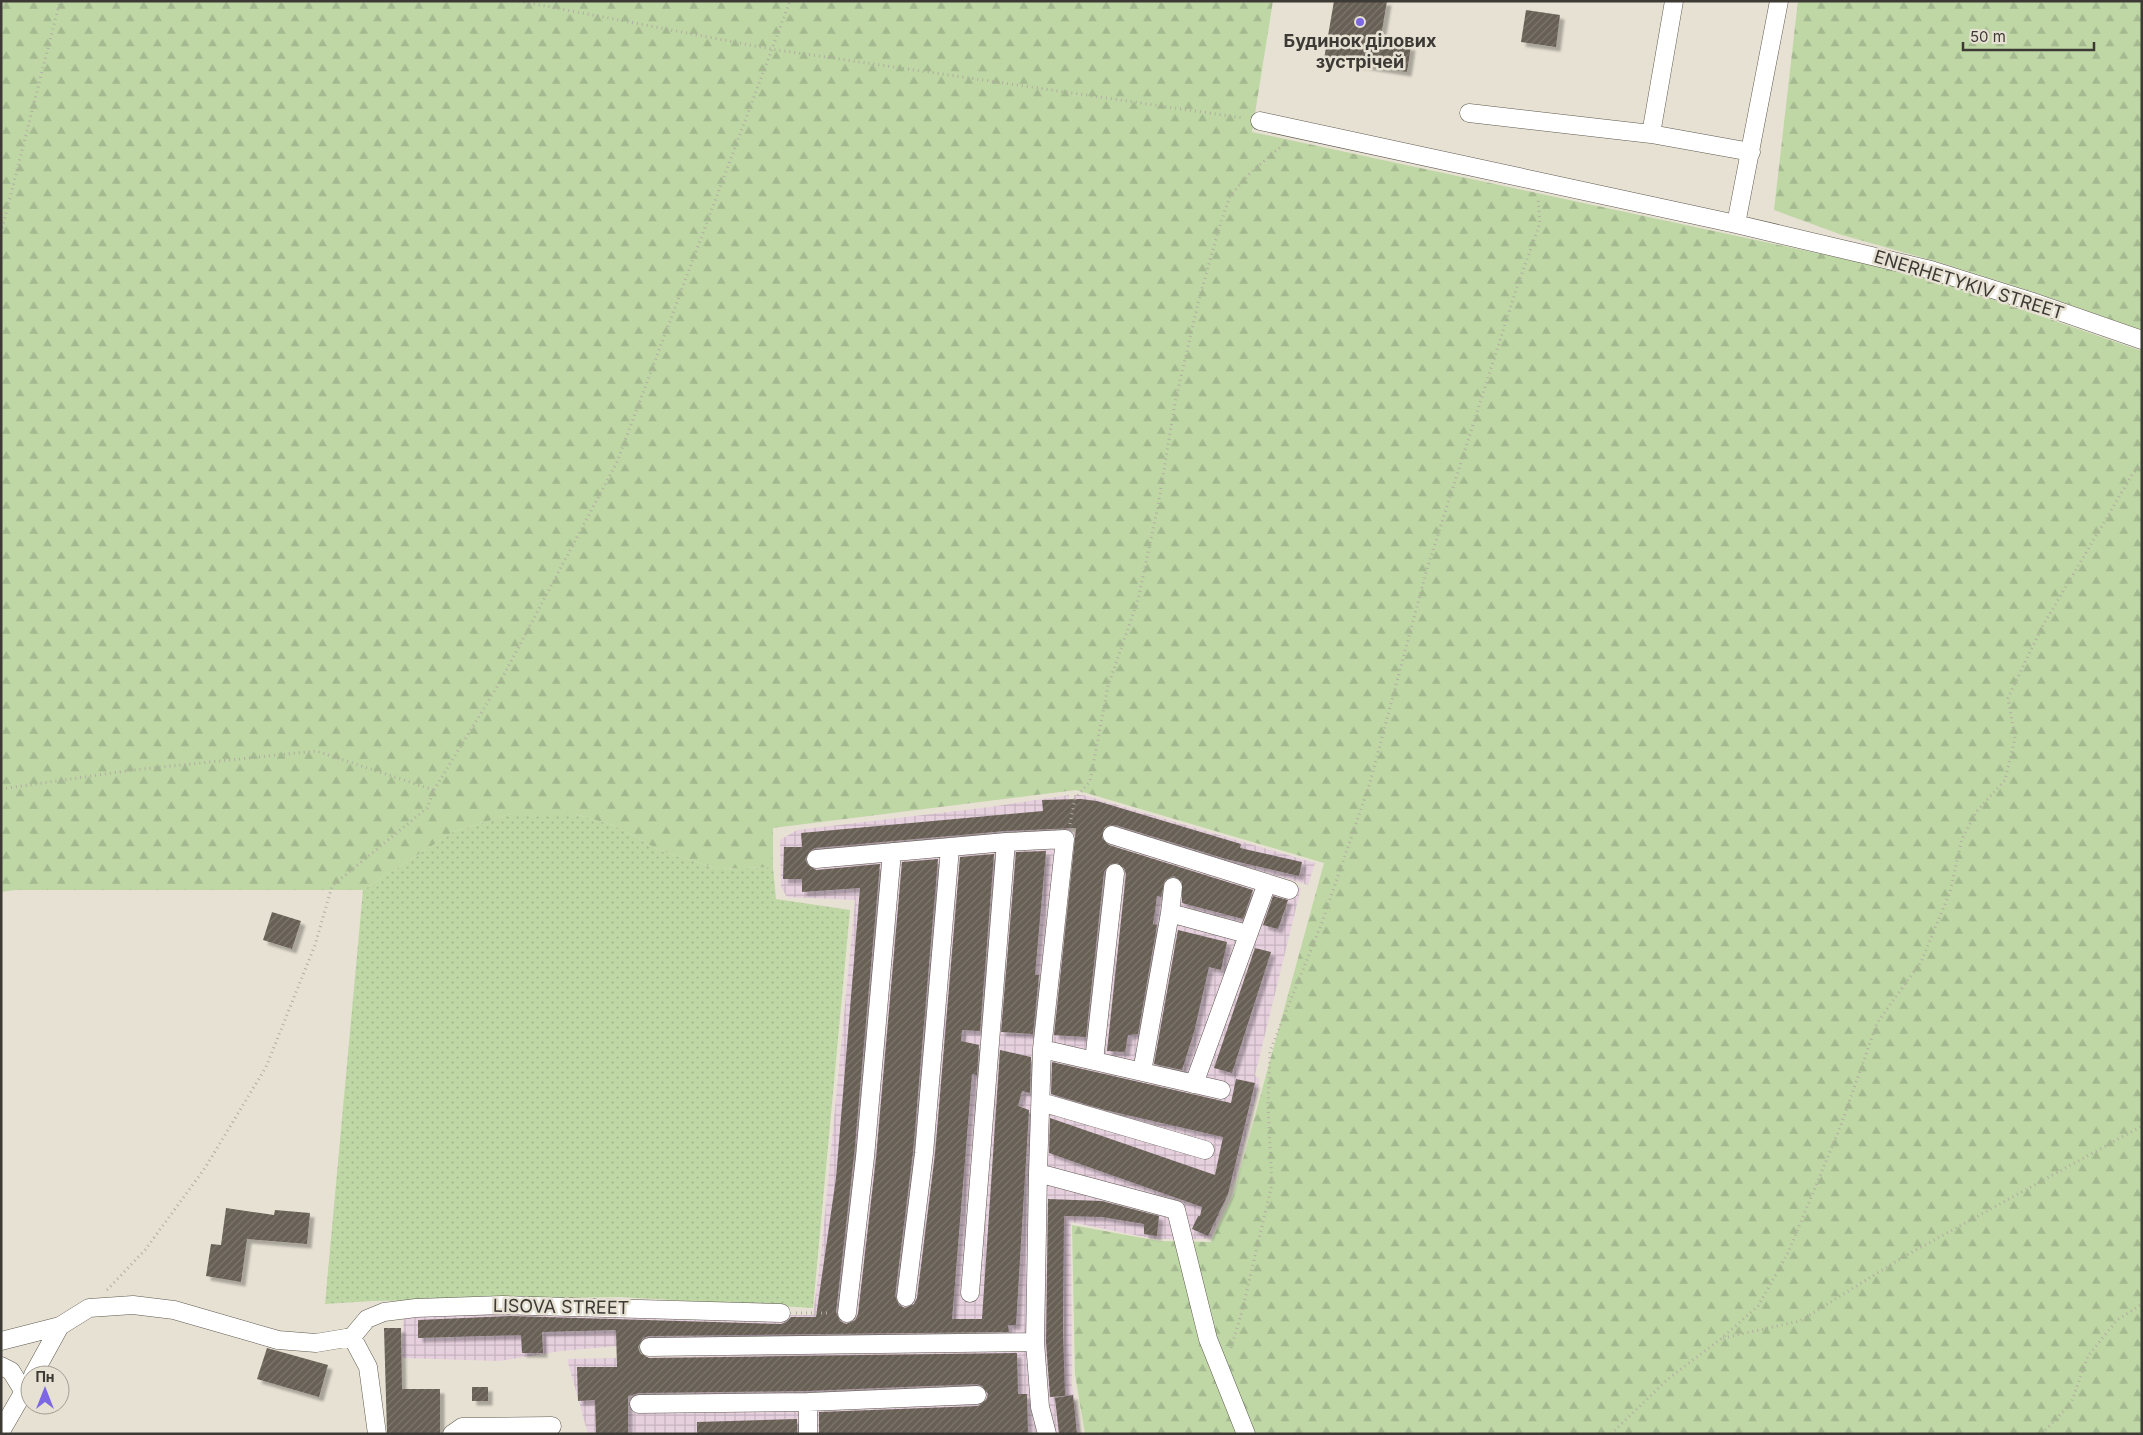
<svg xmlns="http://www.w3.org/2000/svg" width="2143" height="1435" font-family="Inter,sans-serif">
  <defs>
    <pattern id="industrial-grid" width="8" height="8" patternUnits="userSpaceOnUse" patternTransform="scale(1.25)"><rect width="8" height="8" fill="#e6d0de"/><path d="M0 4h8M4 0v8" fill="none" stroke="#c6b3bf"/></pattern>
    <pattern id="green-dots" width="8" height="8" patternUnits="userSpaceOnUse" patternTransform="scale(1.25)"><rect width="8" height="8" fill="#bed7a5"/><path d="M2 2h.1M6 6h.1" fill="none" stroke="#a4b98f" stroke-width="1.8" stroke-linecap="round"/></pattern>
    <pattern id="forest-firs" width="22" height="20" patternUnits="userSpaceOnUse" patternTransform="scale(1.25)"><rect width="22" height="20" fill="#bed7a5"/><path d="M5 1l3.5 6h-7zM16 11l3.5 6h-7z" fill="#a4b98f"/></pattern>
    <pattern id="building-hatch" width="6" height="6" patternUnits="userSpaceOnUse" patternTransform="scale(1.25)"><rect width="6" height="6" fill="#675e54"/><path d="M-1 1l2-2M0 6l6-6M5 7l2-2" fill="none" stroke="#7e7870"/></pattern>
    <filter id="shadow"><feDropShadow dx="4.5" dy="4.5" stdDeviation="1" flood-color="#0004"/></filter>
  </defs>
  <rect width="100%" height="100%" fill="#e7e1d3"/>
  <path fill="url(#industrial-grid)" d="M 1069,795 L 1071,833 L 1102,829 L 1262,878 L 1301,888 L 1255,1075 L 1260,1080 L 1235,1178 L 1210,1239 L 1154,1239 L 1071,1222 L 1072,1385 L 1081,1434 L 1044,1434 L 1028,1338 L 641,1344 L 561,1351 L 500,1361 L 401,1358 L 404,1313 L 813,1315 L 821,1255 L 855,900 L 787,897 L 781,887 L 780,840 L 797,830 L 990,807 Z
    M 1074,795 L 1083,795 L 1315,863 L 1308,885 L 1104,826 L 1073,829 Z
    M 1027,1349 L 1039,1434 L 588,1434 L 567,1359 Z"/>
  <path fill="url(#green-dots)" d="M 511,814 L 575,814 L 613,825 L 661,851 L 719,869 L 773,867 L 776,899 L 850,910 L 813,1308 L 619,1297 L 372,1301 L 325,1304 L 363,890 L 453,832 Z"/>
  <path fill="url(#forest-firs)" d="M 1,1 L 1273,1 L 1252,132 L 1928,277 L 2142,351 L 2142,1434 L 1085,1434 L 1075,1374 L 1072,1225 L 1159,1241 L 1211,1242 L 1233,1196 L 1324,863 L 1076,790 L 773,828 L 773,867 L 719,869 L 661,851 L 613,825 L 575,814 L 511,814 L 453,832 L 363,890 L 15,890 L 1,892 Z
    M 1798,1 L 2142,1 L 2142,330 L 2036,293 L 1938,262 L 1842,235 L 1774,210 Z"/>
  <path fill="url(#building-hatch)" filter="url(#shadow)" d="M 1334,1 L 1387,1 L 1380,42 L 1411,46 L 1407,72 L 1324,59 Z
    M 1526,10 L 1560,15 L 1556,47 L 1521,42 Z
    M 1081,799 L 1097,801 L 1241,844 L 1240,848 L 1302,862 L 1299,876 L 1226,859 L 1115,825 L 1109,825 L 1104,828 L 1102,838 L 1109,845 L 1253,890 L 1243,919 L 1182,903 L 1182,882 L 1174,876 L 1165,880 L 1161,897 L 1157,896 L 1153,924 L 1157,925 L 1138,1034 L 1128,1035 L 1125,1052 L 1107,1051 L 1126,874 L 1124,868 L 1117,863 L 1110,864 L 1104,872 L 1086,1037 L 1054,1035 L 1076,828 L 1005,831 L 815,848 L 810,851 L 805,859 L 808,865 L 816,870 L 880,864 L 854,1156 L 836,1312 L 840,1321 L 846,1324 L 855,1320 L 858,1314 L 876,1158 L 902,862 L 938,859 L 913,1152 L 895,1296 L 899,1305 L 905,1308 L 914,1304 L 917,1298 L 935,1154 L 960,857 L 994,854 L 980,1031 L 962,1030 L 961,1041 L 979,1045 L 977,1075 L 972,1074 L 952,1319 L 982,1319 L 1000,1050 L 1031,1057 L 1030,1093 L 1022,1091 L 1018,1106 L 1029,1110 L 1016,1325 L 1008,1325 L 1009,1332 L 649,1336 L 643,1338 L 638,1347 L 640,1353 L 649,1358 L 1017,1353 L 1018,1394 L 1027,1394 L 1028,1434 L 819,1434 L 819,1412 L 978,1406 L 986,1400 L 988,1394 L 982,1386 L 977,1384 L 808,1391 L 639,1393 L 628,1396 L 628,1434 L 596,1434 L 595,1400 L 578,1401 L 577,1367 L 617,1367 L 616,1330 L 542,1332 L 543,1353 L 522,1353 L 521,1335 L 418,1338 L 418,1320 L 511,1316 L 781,1324 L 786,1322 L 791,1317 L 816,1317 L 836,1178 L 860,888 L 802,892 L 802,879 L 783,879 L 784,847 L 802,847 L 801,833 L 1043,811 L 1042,800 Z
    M 1046,851 L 1035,975 L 1039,975 L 1033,1034 L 1001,1032 L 1016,852 Z
    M 1273,896 L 1288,900 L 1278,929 L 1263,925 Z
    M 272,912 L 301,921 L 292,949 L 263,940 Z
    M 1178,930 L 1227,942 L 1221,970 L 1209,967 L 1194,1032 L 1182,1070 L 1154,1064 Z
    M 1255,948 L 1271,952 L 1232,1073 L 1214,1068 Z
    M 1052,1062 L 1231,1103 L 1236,1079 L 1255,1083 L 1228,1194 L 1208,1236 L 1192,1229 L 1198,1216 L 1200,1216 L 1202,1207 L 1049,1153 L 1050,1118 L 1215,1175 L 1223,1137 L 1105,1110 L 1051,1094 Z
    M 1048,1199 L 1102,1201 L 1159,1216 L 1157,1236 L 1144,1234 L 1144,1224 L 1102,1217 L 1064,1216 L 1063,1330 L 1065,1396 L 1050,1397 L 1046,1342 Z
    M 226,1208 L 274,1215 L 275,1210 L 310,1213 L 307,1244 L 247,1239 L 241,1282 L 206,1276 L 211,1244 L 221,1245 Z
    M 384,1328 L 401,1328 L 402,1389 L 440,1389 L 440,1434 L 387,1434 Z
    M 267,1348 L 328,1365 L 319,1397 L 257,1379 Z
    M 472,1387 L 488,1387 L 488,1401 L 472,1401 Z
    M 1073,1395 L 1077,1434 L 1059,1434 L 1055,1398 Z
    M 797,1419 L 797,1434 L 697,1434 L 697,1422 Z"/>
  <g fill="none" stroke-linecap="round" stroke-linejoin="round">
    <g stroke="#5e594e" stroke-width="19">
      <path id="minor" d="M 1469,113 L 1651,134 L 1751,152
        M 1260,121 L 1736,224 L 1931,270 L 2030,301 L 2142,340
        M 1651,134 L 1674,1
        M 1736,224 L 1779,1
        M 1112,835 L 1289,890
        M 816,859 L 1006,842 L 1065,839 L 1042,1049 L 1038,1173 L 1035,1342 L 1040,1407 L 1047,1434
        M 1170,913 L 1247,934
        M 1042,1049 L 1221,1090
        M 1094,1061 L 1115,873
        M 1142,1072 L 1170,913 L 1173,887
        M 1194,1084 L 1267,883
        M 1041,1102 L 1205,1150
        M 1038,1173 L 1176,1210 L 1208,1339 L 1246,1434
        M 970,1293 L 1006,842
        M 906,1297 L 924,1153 L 950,848
        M 847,1313 L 865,1157 L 892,852
        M 352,1337 L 368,1367 L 377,1434
        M 1,1341 L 60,1326 L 89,1308 L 133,1305 L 174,1310 L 278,1340 L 316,1343 L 352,1337 L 367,1319 L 384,1312 L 416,1308 L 503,1305 L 781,1313
        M 649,1347 L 1035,1342
        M 1,1366 L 11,1371 L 24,1392
        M 33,1375 L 60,1326
        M 639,1404 L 808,1402 L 977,1395
        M 1,1431 L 30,1381
        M 452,1434 L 462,1427 L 552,1426
        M 808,1434 L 808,1402"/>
    </g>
    <path stroke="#b2ada1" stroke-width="3" stroke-dasharray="1 4" stroke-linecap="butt" d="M 519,1 L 771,49 L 1243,118
      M 1,233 L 60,1
      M 1,789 L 133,770 L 316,751 L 434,790
      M 1070,824 L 1075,799 L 1090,781 L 1108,686 L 1138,600 L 1158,506 L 1175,403 L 1198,303 L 1219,228 L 1230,196 L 1251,172 L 1284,144
      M 107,1290 L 145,1250 L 205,1168 L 266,1067 L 315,945 L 332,886 L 427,808 L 434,790 L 500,682 L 617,462 L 790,1
      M 796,1313 L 830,1313
      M 1723,1338 L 1800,1321 L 1905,1256 L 2142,1126
      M 1231,1348 L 1242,1311 L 1272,1184 L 1268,1107 L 1270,1051 L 1321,925 L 1369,786 L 1427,569 L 1516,290 L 1540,223 L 1538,199
      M 1611,1434 L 1668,1379 L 1722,1338 L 1758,1306 L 1788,1253 L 1841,1125 L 1877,1023 L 1921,962 L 1950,892 L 1962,839 L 1976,812 L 2005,780 L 2015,738 L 2008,698 L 2042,627 L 2132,475 L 2142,463
      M 2042,1434 L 2071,1403 L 2088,1356 L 2117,1320 L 2142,1304"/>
    <use href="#minor" stroke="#fff" stroke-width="18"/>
  </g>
  <circle fill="#7d67e2" stroke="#e7e1d3" stroke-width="2" cx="1360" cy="22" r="5"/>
  <g text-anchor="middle" stroke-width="5" stroke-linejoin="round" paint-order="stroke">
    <g font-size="18" font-weight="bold" fill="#3d3a35" stroke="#e7e1d3">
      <text x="1360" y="47">Будинок ділових<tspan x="1360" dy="21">зустрічей</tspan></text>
    </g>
    <g font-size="18" fill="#3d3a35" stroke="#e7e1d3">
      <text transform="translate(1969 285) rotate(17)" y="6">ENERHETYKIV STREET</text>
      <text transform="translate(561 1307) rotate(1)" y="6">LISOVA STREET</text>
    </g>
  </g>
  <rect width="2143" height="1435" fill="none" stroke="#3d3a35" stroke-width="5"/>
  <g transform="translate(45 1390)"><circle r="24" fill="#e7e1d3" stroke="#a39e94"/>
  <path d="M0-4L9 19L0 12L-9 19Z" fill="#7d67e2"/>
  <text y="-8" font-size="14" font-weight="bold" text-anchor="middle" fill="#3d3a35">Пн</text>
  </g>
  <path d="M1963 42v8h131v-8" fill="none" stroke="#3d3a35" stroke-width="2.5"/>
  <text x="1970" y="42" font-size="15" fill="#3d3a35" stroke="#e7e1d3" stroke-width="4" paint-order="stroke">50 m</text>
</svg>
